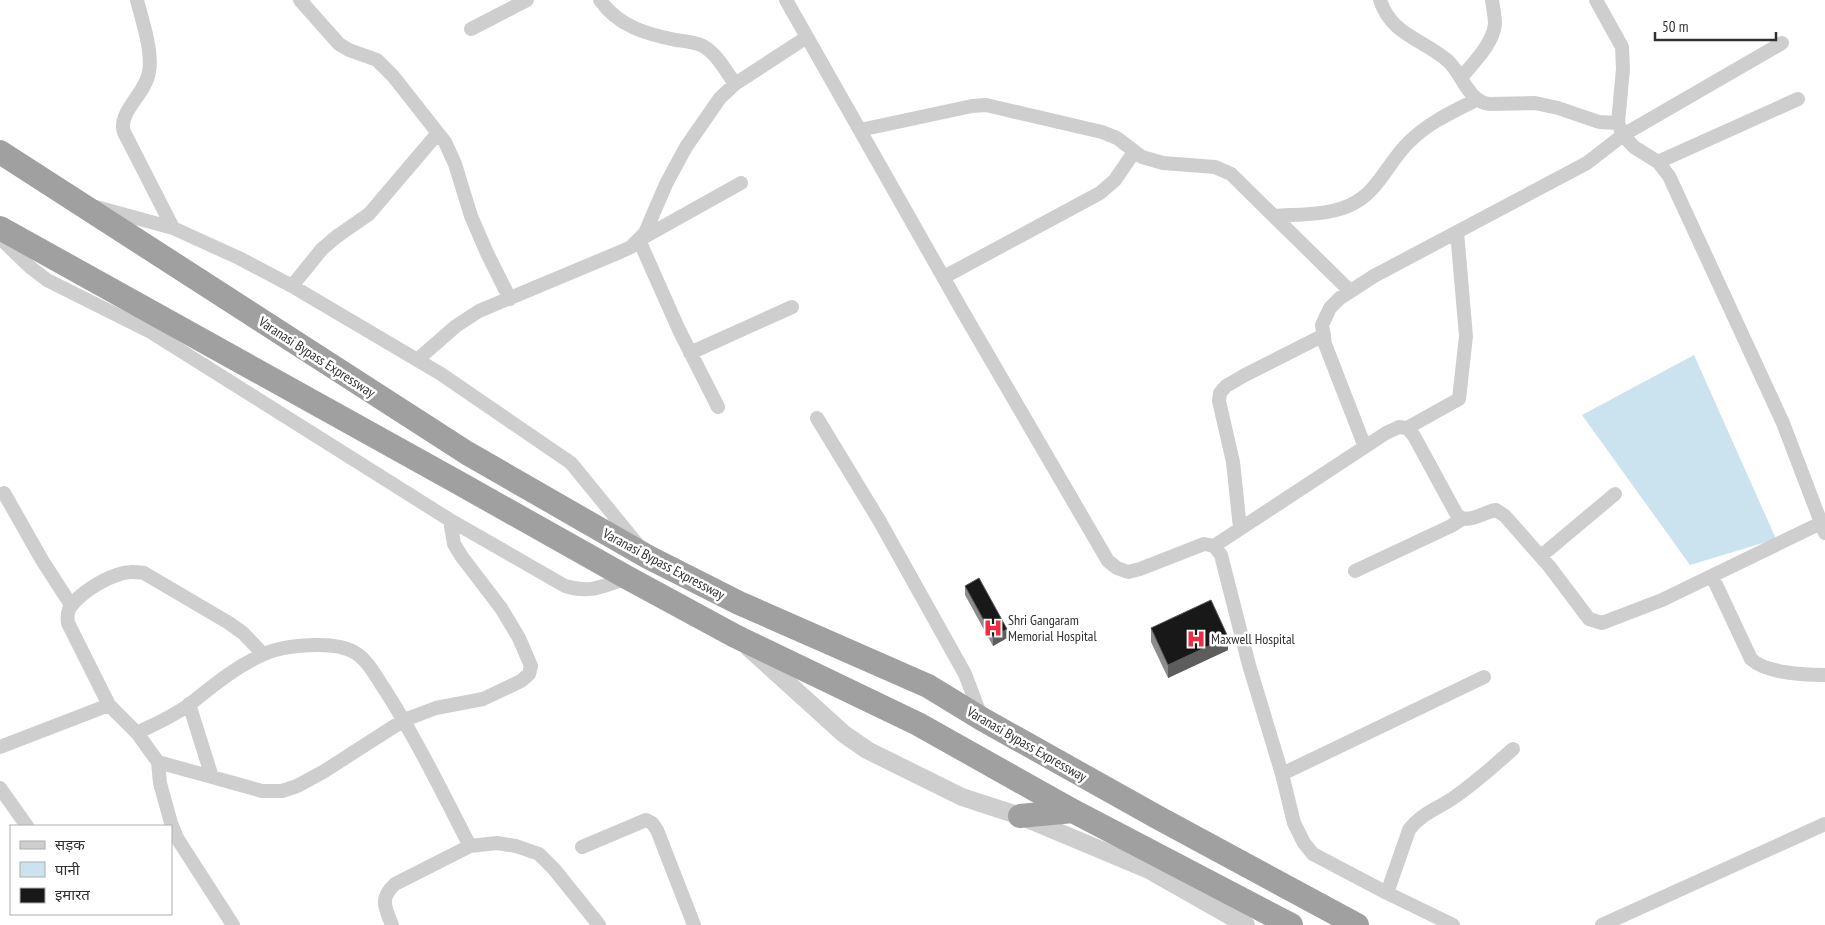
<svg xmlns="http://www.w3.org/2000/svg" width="1825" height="925" font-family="'PT Sans Narrow','Noto Sans Devanagari',sans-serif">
  <rect width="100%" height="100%" fill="#fff"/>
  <path fill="#cbe2ef" d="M 1694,355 L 1776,539 L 1690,565 L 1582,415 Z"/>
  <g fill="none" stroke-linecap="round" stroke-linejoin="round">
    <path stroke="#cecece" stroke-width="14" d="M 137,0 C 142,21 153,51 149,72 C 146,92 122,109 123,127 C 123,131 125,135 127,138 L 173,228
      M 300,0 L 339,44 L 349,50 L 377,60 L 393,76 L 445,142 L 455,164 L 471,216 L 487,253 L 510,299
      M 600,0 C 618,26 646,34 676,40 C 684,41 696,42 703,46 C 717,54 726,71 735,84
      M 786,0 L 963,312 L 1108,561 L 1117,568 L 1128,572 L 1140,569 L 1204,544 L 1214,546 L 1221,555 L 1249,665 L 1282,774 L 1294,823 L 1304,843 L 1313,854 L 1387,893 L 1453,925
      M 1380,0 C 1391,35 1423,39 1448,61 C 1463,75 1468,102 1490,104 L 1535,103 L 1558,108 L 1599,122 L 1618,123
      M 1596,0 L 1622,47 L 1623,69 L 1618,123 L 1623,135 L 1634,147 L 1658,162 L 1669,176 L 1783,423 L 1825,533
      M 471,29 L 527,0
      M 1461,78 C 1473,63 1493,44 1495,24 C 1495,16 1493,8 1492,0
      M 860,130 L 972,106 L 986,105 L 1102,132 L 1117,138 L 1142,157 L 1163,163 L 1215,167 L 1231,174 L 1350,291
      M 1658,162 L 1798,99
      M 96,207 L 173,228 L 239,258 L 292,286 L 441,374 L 571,463 L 638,545
      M 1274,216 C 1300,214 1333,216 1356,202 C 1379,189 1390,160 1409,142 C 1428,123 1452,112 1476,100
      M 0,238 L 30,267 L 47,280 L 151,332 L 450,520 L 565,586 C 591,594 603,586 628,578
      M 944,277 L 1100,193 L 1115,180 L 1134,152
      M 292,286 L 322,249 L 336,237 L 369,214 L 438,133
      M 690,353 L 792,307
      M 417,360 L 456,326 L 479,311 L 620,252 L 631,247 L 645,233 L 666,184 L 686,147 L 720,98 L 735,84 L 807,37
      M 718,407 L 679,330 L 639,240 L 741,183
      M 817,418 L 879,520 L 965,674 L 982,719
      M 1407,428 L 1459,399 L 1466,336 L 1457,232
      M 1365,447 L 1325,344 L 1322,325 L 1330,308 L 1340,298 L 1374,276 L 1587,163 L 1623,135 L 1782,43
      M 4,493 L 42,560 L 71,605
      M 1240,528 L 1233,462 L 1219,401 L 1220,393 L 1226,386 L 1245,375 L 1324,335
      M 1214,546 L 1386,433 L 1399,427 L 1407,428 L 1414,436 L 1457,515 C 1468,525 1483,512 1496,510 L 1505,516 L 1549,566 L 1589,619 L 1602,623 L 1662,600 L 1821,523
      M 1541,556 L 1615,494
      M 1355,571 L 1451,526 L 1462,519
      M 1712,576 L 1751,659 C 1766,673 1804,675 1825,675
      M 189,704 L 212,777
      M 137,733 C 155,724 174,716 190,704 C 214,685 234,668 262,655 C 282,645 334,640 354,652 C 368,660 376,677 385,690 C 417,740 443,794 470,846
      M 0,747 L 109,705
      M 158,762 L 262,791 L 282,791 L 297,786 L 323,772 L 404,720 L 436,708 L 483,699 L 521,681 L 529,674 L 531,666 L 519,638 L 501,608 L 462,557 L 454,544 L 450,520
      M 1282,774 L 1484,677
      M 0,788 L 27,826
      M 582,847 L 646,820 L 652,823 L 657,830 L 694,925
      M 1387,893 L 1409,830 C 1421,813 1440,808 1456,796 C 1476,782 1495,765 1513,749
      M 233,925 L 177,838 L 171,823 L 160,783 L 158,762 L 137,733 L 109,705 L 68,623 C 67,616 67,610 72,605 C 82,592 102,580 117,575 C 126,571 135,572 144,573 L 229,623 L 243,633 L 263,654
      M 392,925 C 385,907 379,899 395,884 L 470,846 L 497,843 L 516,846 L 539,854 L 554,869 L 599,925
      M 1602,925 L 1825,824"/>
    <path stroke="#cecece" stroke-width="18" d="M 749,648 L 844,734 L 867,750 L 962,797 L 1020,816 L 1149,870 L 1246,925"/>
    <path stroke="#a0a0a0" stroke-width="24" d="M 0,152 L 467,453 L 648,557 L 739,603 L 928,686 L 982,719 L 1157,817 L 1357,925
      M 0,228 L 459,483 L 628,578 L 735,636 L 918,724 L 1073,811 L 1291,925
      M 1020,816 L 1073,811"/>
  </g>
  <path fill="#8c8c8c" d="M 965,586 L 1007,638 L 993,646 L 965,595 Z
    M 1151,628 L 1228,650 L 1168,678 L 1151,642 Z"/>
  <path fill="#5d5d5d" d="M 1007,629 L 1007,638 L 993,646 L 993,637 Z
    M 1228,637 L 1228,650 L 1168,678 L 1168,665 Z"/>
  <path fill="#181818" stroke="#5d5d5d" d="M 979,578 L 1007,629 L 993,637 L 965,586 Z
    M 1211,600 L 1228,637 L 1168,665 L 1151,628 Z"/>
  <defs>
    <g id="hospital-bare" transform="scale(1.5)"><path d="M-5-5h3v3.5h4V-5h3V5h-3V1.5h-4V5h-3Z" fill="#ee2d42" stroke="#fff" stroke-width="2.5" paint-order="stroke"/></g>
  </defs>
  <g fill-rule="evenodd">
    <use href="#hospital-bare" x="993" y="628"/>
    <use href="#hospital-bare" x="1196" y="639"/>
  </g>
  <g text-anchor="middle" stroke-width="5" stroke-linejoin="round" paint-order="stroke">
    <g font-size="14" fill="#313131" stroke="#fff">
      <text transform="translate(317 357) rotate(33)" y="5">Varanasi Bypass Expressway</text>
      <text transform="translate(664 564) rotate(28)" y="5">Varanasi Bypass Expressway</text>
      <text transform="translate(1027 744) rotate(30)" y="5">Varanasi Bypass Expressway</text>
    </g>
    <g font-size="14" fill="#313131" stroke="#fff" text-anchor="start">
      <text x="1008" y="625">Shri Gangaram<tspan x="1008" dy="16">Memorial Hospital</tspan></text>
      <text x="1211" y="644">Maxwell Hospital</text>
    </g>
  </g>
  <rect x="10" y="825" width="162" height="90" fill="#ffffff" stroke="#adadad"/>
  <rect x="20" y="841" width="25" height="8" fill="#cecece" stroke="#adadad"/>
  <text x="55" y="850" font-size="15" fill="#313131">सड़क</text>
  <rect x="20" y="862" width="25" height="15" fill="#cbe2ef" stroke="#adadad"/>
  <text x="55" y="875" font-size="15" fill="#313131">पानी</text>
  <rect x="20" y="888" width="25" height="15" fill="#181818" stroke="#adadad"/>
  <text x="55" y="900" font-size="15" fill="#313131">इमारत</text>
  <path d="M1655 32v8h121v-8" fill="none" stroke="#313131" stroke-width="2.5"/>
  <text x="1662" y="32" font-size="15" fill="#313131" stroke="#ffffff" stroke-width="4" paint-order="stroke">50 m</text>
</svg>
